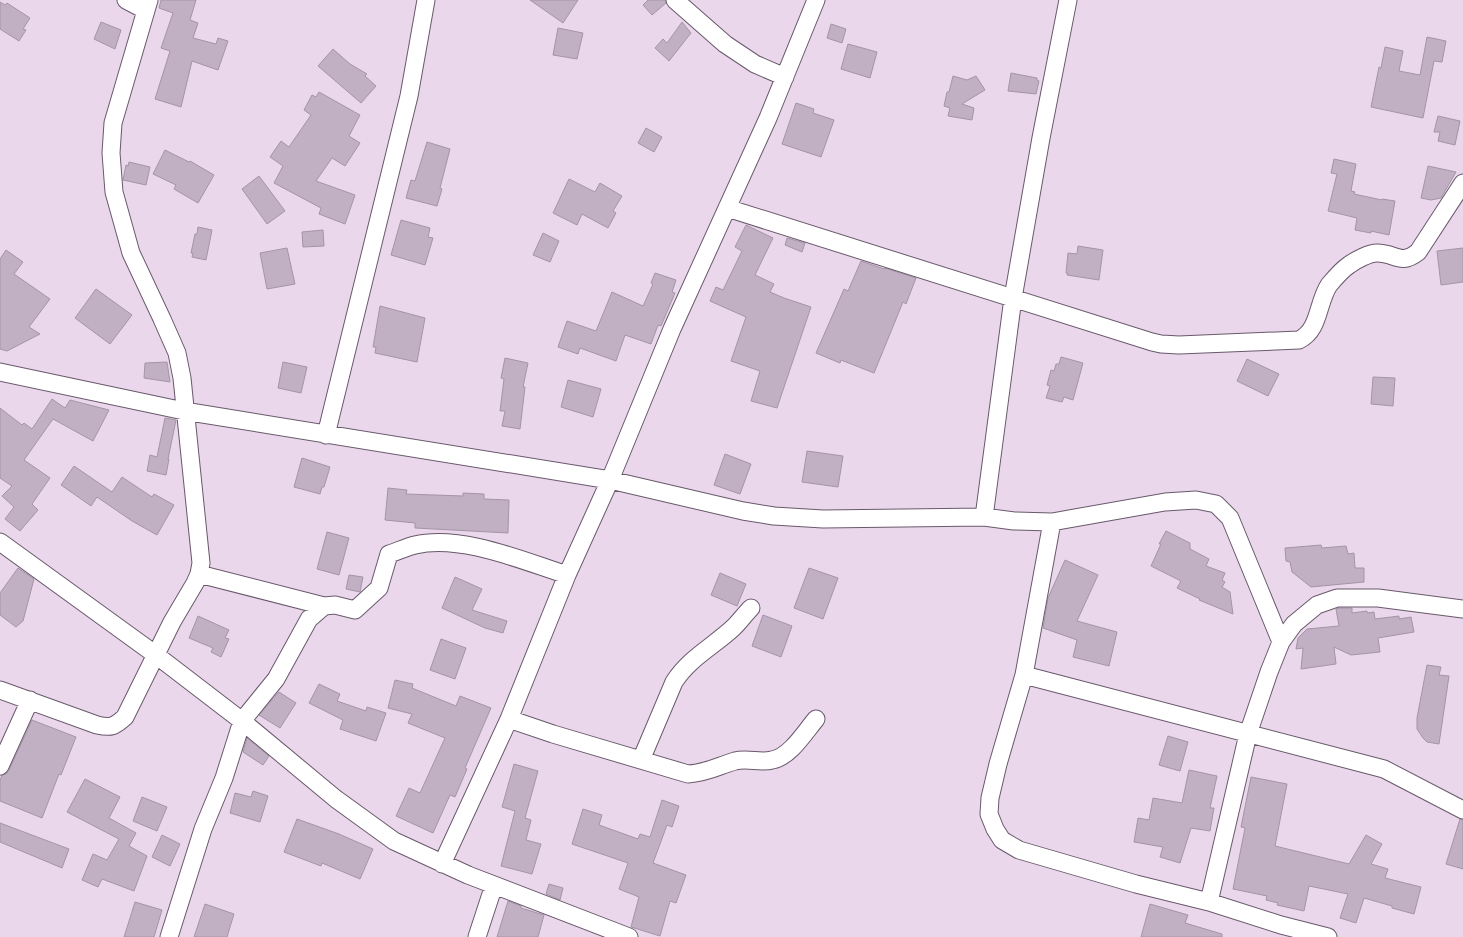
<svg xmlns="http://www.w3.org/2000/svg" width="1463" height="937" font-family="Overpass,sans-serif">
  <rect width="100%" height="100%" fill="#ead7ec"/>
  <path fill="#c1afc3" stroke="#a594a8" d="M 161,0 L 196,0 L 190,20 L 198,23 L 193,38 L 216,44 L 218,38 L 228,41 L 218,70 L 192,61 L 181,107 L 155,99 L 170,51 L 161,48 L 173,13 L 159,8 Z
    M 530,0 L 578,0 L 563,23 Z
    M 648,0 L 665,0 L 666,3 L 652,15 L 643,5 Z
    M 0,2 L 5,5 L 7,3 L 30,18 L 23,29 L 26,30 L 19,41 L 0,29 Z
    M 101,22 L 121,30 L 115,49 L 94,39 Z
    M 682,22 L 691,33 L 669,61 L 655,48 L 663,39 L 667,43 Z
    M 831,24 L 846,29 L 842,43 L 827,38 Z
    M 558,28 L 583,33 L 577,59 L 553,55 Z
    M 1427,37 L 1446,41 L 1442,62 L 1434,61 L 1423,118 L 1371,107 L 1379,67 L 1381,68 L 1385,47 L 1403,51 L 1399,71 L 1420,75 Z
    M 848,44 L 877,52 L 870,78 L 841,69 Z
    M 333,49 L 350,64 L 367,74 L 365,76 L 376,86 L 361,103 L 318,66 Z
    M 1011,73 L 1037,78 L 1037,80 L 1039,81 L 1036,94 L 1008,91 Z
    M 953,76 L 967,80 L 976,76 L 985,90 L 962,104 L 974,108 L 972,120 L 948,116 L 950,108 L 944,106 L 947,92 L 949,92 Z
    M 319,92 L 360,115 L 349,136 L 360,143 L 345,166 L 332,158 L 316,181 L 355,195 L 345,224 L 319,214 L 321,208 L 274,183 L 283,166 L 270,157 L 281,141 L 289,147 L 311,115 L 304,110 L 312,95 L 316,97 Z
    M 796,103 L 814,109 L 813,113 L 834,120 L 821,157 L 782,144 Z
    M 1438,116 L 1460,121 L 1455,145 L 1438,141 L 1440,132 L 1434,132 Z
    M 646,128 L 662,137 L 654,152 L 638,143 Z
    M 427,142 L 450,149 L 440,188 L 442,189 L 437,206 L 406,198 L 411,180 L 415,181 Z
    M 165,150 L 189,162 L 190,161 L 214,175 L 198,203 L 174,189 L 176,185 L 153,174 Z
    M 1334,159 L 1356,164 L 1351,191 L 1355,192 L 1354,194 L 1382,200 L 1382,199 L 1395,201 L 1389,235 L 1371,231 L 1371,233 L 1355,230 L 1357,218 L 1328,211 L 1337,174 L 1331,173 Z
    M 129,162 L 150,167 L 146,185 L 123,180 L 126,165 L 128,166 Z
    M 1428,166 L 1456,172 L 1441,198 L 1431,200 L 1421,198 Z
    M 259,176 L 285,211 L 267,224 L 242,189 Z
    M 569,179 L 595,192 L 600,183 L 622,196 L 613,211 L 616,213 L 608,228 L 582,214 L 577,225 L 553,213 Z
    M 401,220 L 430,228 L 428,237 L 433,238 L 425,265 L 391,255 Z
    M 746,225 L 773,238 L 755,275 L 774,284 L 770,292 L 784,298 L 811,307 L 777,408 L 751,401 L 760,371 L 731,361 L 746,317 L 710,301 L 716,287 L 723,290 L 742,251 L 735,247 Z
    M 198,227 L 212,230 L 206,260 L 192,257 L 193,253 L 191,253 L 195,234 L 197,234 Z
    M 323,230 L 324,246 L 303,247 L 302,232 Z
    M 543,233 L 559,241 L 550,262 L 533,255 Z
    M 787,238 L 805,243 L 802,252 L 785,245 Z
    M 1078,246 L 1103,250 L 1099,280 L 1067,275 L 1068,273 L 1066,273 L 1068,253 L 1077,254 Z
    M 287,248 L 295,284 L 267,289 L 260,253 Z
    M 1463,248 L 1463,282 L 1441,285 L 1437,251 Z
    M 6,250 L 23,262 L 14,274 L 50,299 L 29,327 L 40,334 L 7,351 L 0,349 L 0,259 Z
    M 861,261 L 884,269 L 885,268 L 916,278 L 906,304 L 903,302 L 874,373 L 841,360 L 840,363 L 816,353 L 844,289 L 848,291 Z
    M 655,273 L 676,280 L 672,292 L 675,293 L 661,326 L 658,325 L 651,344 L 625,335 L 616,361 L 580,348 L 578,354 L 558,347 L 567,321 L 596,331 L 612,292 L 643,306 L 653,284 L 651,283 Z
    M 96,289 L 132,315 L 110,344 L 75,318 Z
    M 380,306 L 425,318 L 417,362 L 375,353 L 376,347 L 373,347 Z
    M 1061,357 L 1083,363 L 1073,400 L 1064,397 L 1062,402 L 1046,398 L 1050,386 L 1047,385 L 1051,370 L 1054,371 L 1056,364 L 1059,364 Z
    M 505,358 L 528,363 L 523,387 L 525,387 L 520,429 L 502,426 L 505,411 L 500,411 L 504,379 L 501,378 Z
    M 1247,359 L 1279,374 L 1268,396 L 1237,381 Z
    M 167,362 L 170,382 L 144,378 L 145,363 Z
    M 283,362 L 307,367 L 301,393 L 278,388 Z
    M 1373,377 L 1395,378 L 1393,406 L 1371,404 Z
    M 568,380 L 601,389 L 593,417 L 561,407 Z
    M 52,399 L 65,408 L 70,400 L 109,410 L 93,441 L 53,419 L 24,460 L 50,478 L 32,504 L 38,510 L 20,531 L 5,519 L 14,507 L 2,496 L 12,486 L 0,478 L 0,408 L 22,425 L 24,423 L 32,429 Z
    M 165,418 L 176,420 L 168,459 L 169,459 L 166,475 L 147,471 L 150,455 L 157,457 Z
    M 807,451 L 843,456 L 838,487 L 802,482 Z
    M 725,454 L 751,464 L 740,494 L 714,485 Z
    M 302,458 L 330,467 L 324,487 L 322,487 L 320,494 L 294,487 Z
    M 74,466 L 112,492 L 122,477 L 152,497 L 154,494 L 174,505 L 157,535 L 132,521 L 97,497 L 91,506 L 61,485 Z
    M 388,488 L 407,490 L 406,494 L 463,496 L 463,493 L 484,494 L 484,499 L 509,500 L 508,533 L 415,528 L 415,523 L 385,520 Z
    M 1166,531 L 1190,543 L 1190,549 L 1209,559 L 1206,566 L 1225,573 L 1222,580 L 1225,582 L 1222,587 L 1230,592 L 1233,614 L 1199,600 L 1200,599 L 1177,588 L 1181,581 L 1151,566 L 1161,544 L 1159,544 Z
    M 327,532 L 349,538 L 339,575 L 317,569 Z
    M 1321,545 L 1322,548 L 1346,546 L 1348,554 L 1354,553 L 1355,568 L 1364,568 L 1364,582 L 1311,587 L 1292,572 L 1290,562 L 1286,561 L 1285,548 Z
    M 1065,560 L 1098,575 L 1077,621 L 1117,632 L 1109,666 L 1073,657 L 1077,640 L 1043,628 L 1048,598 Z
    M 18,568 L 34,579 L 23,621 L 16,627 L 0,615 L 0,593 Z
    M 809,568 L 838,578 L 823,619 L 794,608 Z
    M 720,573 L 746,584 L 737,606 L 711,595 Z
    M 349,575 L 363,577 L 360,592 L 346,589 Z
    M 455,577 L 482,589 L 472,610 L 507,621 L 503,633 L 485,628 L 442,608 Z
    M 1339,608 L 1352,608 L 1352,613 L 1367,611 L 1367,613 L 1374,612 L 1375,619 L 1399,616 L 1399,619 L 1411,617 L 1414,632 L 1378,638 L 1380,652 L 1351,655 L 1334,647 L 1336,664 L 1301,669 L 1303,648 L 1296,649 L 1298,638 L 1307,629 L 1339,626 L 1336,609 Z
    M 763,615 L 792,626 L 781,657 L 752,646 Z
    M 198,616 L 229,630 L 225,638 L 229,639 L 221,657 L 211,652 L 213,648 L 189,638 Z
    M 441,639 L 466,648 L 455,679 L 430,670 Z
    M 1427,665 L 1441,667 L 1439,675 L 1449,676 L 1439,744 L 1427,742 L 1423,738 L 1417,729 L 1417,718 Z
    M 395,680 L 413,684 L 412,688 L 456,706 L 460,696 L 491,708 L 465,768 L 467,769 L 455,797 L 450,795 L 433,833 L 396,816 L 409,788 L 420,793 L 445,738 L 408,723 L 412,714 L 388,708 Z
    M 319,684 L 340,694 L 337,701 L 366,711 L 367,707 L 386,713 L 376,741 L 340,729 L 343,720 L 309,703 Z
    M 279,692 L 296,703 L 280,728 L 259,715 Z
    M 32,720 L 76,737 L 61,775 L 59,774 L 42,818 L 0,801 L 0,781 L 2,775 L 6,774 L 9,770 Z
    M 1168,736 L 1188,742 L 1180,771 L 1159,765 Z
    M 247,738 L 269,756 L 263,765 L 243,752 Z
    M 514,764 L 538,771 L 525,818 L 531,820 L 526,840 L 541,844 L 532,874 L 501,866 L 515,811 L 502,807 Z
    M 1189,770 L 1217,776 L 1210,808 L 1214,808 L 1210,831 L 1191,828 L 1180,863 L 1160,857 L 1163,847 L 1134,842 L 1138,818 L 1149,820 L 1153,798 L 1182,803 Z
    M 1251,777 L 1287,784 L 1275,846 L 1349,864 L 1366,835 L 1382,844 L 1371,864 L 1388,869 L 1385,878 L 1421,887 L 1414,914 L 1392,908 L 1392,906 L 1364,898 L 1356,923 L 1340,918 L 1348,894 L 1309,886 L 1304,911 L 1277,905 L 1278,903 L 1266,900 L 1267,896 L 1233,889 L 1245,828 L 1241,827 Z
    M 85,779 L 120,797 L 109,818 L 136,833 L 129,846 L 147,856 L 134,891 L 102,879 L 98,887 L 82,880 L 93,854 L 107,860 L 119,839 L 67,812 Z
    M 253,791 L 268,796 L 260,822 L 230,813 L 235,793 L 251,797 Z
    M 142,797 L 167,807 L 157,831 L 133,821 Z
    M 662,800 L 679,806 L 672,827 L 667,825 L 653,863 L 686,875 L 676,903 L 670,901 L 660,936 L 631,927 L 639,897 L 619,889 L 628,863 L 572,844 L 583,809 L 602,815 L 599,825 L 638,839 L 640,834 L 650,837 Z
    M 297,819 L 339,834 L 373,849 L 360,879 L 322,863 L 321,866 L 284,852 Z
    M 1460,819 L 1463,820 L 1463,869 L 1446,864 Z
    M 0,823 L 69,849 L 62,868 L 0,842 Z
    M 162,835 L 180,844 L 170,866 L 152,857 Z
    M 549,884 L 563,888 L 560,900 L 546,894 Z
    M 508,901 L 521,906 L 521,908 L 544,915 L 538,937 L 497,937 Z
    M 135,902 L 162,910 L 154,937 L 124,937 Z
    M 205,904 L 234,914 L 227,937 L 194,937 Z
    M 1150,904 L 1188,915 L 1185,923 L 1222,934 L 1222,937 L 1141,937 Z"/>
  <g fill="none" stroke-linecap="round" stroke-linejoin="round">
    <g stroke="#69596b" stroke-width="19">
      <path id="minor" d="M 126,0 L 145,10
        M 675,0 L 725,44 L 755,64 L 785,77
        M 727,208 L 1152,342 L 1161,344 L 1179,345 L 1299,340 C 1320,330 1317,303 1329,285 C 1334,279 1343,269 1349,265 C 1356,260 1369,253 1377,253 C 1396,253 1400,266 1418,252 L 1463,183
        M 0,372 L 184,411 L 610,480 L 743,511 L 774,516 L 823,519 L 984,517 L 1014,521 L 1052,522 L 1024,675 L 998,764 L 990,798 L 989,814 L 995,829 L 1002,840 L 1019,850 L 1136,884 L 1209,902 L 1281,925 L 1328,937
        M 326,435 L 409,96 L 426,0
        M 984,517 L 1013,298 L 1041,138 L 1068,0
        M 1052,522 L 1165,502 L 1196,500 L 1216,504 L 1230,518 L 1281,642
        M 0,542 L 156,655 L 242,721 L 336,799 L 394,841 L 468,875 L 629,937
        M 199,574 L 324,606
        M 1024,675 L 1384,769 L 1463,810
        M 0,690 L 97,725 C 111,728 114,727 125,717 L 172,622 L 195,583 L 199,574 L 201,563 L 182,378 L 177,353 L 162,319 L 131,253 L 114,192 L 111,153 L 113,123 L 149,0
        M 509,719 L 553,734 L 688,774 C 707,773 718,766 735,761 C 747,758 761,763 772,760 C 790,757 805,732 816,719
        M 641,760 L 674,682 C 689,658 714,646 734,627 C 740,621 745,614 751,608
        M 0,766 L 30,700
        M 442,864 L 509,719 L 567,575 L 610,480 L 672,329 L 768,118 L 816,0
        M 1209,902 L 1248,734 L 1269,672 L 1281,642 L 1294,624 L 1317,605 L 1337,598 L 1378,598 L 1463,609
        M 169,937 L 203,829 L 224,778 L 242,721 L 276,679 L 309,619 L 324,606 L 335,605 L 355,610 L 379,588 L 389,554 C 398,551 407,547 415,545 C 461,534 523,561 567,575
        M 477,937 L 494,885"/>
    </g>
    <use href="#minor" stroke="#fff" stroke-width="17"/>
  </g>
</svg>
